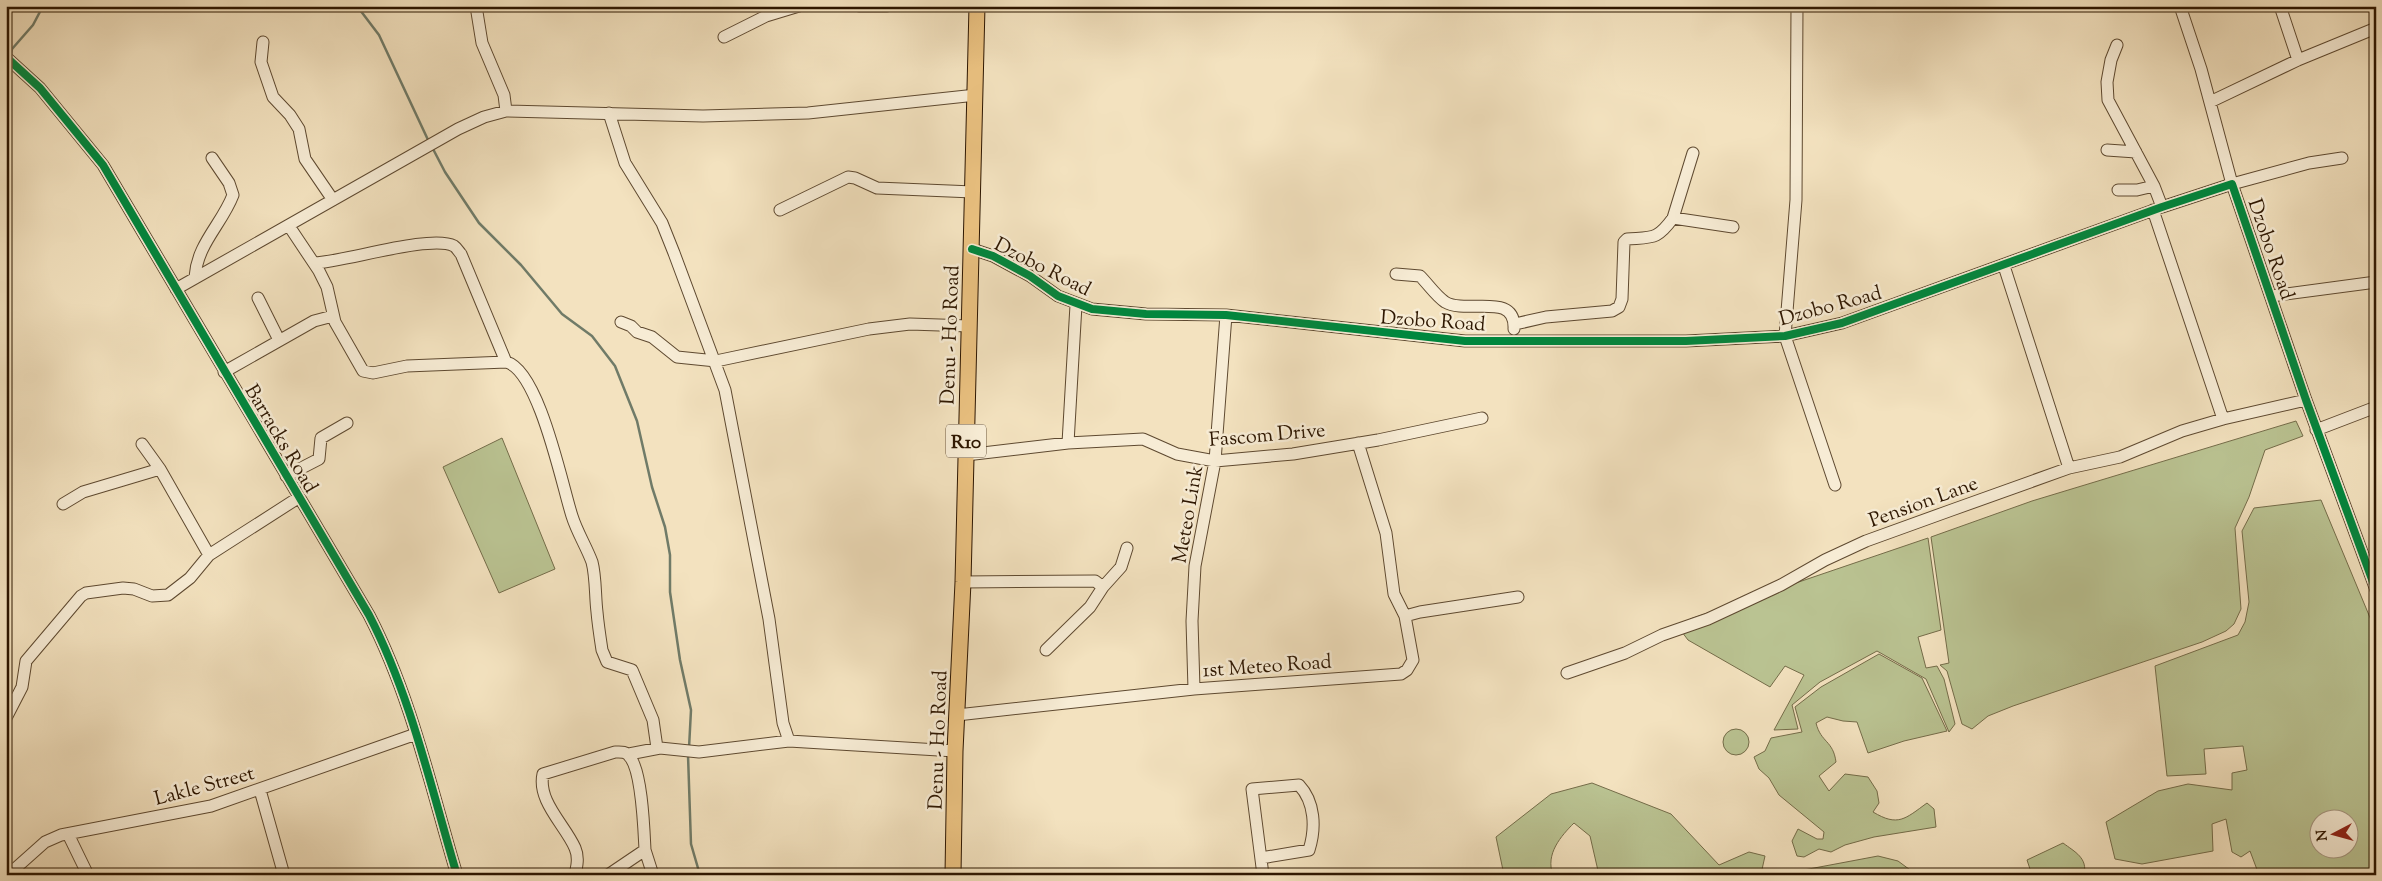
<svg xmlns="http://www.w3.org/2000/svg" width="2382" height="881" font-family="'Sorts Mill Goudy',serif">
  <rect width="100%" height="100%" fill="#f3e2bf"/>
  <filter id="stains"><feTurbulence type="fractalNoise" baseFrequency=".004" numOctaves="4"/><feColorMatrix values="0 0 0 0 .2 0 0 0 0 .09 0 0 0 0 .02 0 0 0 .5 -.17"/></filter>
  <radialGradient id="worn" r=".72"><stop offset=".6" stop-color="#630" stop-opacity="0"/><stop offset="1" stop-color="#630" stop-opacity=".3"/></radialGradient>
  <path fill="#bac392" stroke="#746c49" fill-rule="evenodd" d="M 2296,421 L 2303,436 L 2265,450 L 2249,497 L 2235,528 L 2241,609 L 2234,624 L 2226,631 L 2202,642 L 2013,706 L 1988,716 L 1972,729 L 1962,724 L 1947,671 L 1940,665 L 1949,663 L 1931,537 L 2032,501 Z
    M 502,438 L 555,569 L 499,593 L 443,467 Z
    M 2321,500 L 2376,632 L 2376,875 L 2259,875 L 2250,851 L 2241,857 L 2232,852 L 2226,819 L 2212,824 L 2213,851 L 2142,864 L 2115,859 L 2106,822 L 2158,791 L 2188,784 L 2232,790 L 2232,773 L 2247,770 L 2243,746 L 2204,749 L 2206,774 L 2167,776 L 2155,666 L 2238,635 L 2245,622 L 2249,602 L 2242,531 L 2254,508 ZM 2320,818 L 2350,818 L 2350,848 L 2320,848 Z
    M 1928,538 L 1941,630 L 1918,637 L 1926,668 L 1937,666 L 1944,679 L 1955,724 L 1949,732 L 1926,679 L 1877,651 L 1820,682 L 1792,705 L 1798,729 L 1774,730 L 1804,675 L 1785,666 L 1770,687 L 1688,640 L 1682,632 L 1690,619 Z
    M 1879,654 L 1922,678 L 1947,731 L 1904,741 L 1868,753 L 1857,722 L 1843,721 L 1827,717 L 1816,723 C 1821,743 1833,740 1836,762 L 1819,776 L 1829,791 L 1845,774 L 1868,777 L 1877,791 L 1879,803 L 1873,812 C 1898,827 1905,819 1927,803 L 1934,809 L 1936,827 L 1874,837 L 1845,845 L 1831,852 L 1819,849 L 1804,857 L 1797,856 L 1792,841 L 1798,829 L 1817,839 L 1823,839 L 1824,832 L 1779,795 L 1769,778 L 1759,769 L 1754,757 L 1765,751 L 1771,738 L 1802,732 L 1795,707 L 1821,687 Z
    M1723 742a13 13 0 1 1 26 0a13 13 0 1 1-26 0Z
    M 1592,783 L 1671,814 L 1719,865 L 1749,852 L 1765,856 L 1761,874 L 1599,875 L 1590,836 L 1574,823 C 1561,836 1545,854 1553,875 L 1504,875 L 1496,837 L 1551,794 Z
    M 2063,843 C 2075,852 2088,858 2084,875 L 2032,875 L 2027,860 Z
    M 1878,856 L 1898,861 L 1917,875 L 1777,875 Z"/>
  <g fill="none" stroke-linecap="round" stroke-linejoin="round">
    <path stroke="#707b68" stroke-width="2.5" d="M 357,6 L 379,35 L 429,142
      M 11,54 L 12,49 L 33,25 L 43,6
      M 6,79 L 9,66
      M 432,147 L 445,172 L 479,223 L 521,265 L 562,314 L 592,336 L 615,366 L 637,421 L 652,487 L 665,527 L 670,555 L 670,592 L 680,660 L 691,710 L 689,748
      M 688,755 L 691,844 L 700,875"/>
    <g stroke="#5e4930" stroke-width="13">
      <path id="minor" d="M 476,6 L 482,43 L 504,95 L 506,111
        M 859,6 L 887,6
        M 1797,6 L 1796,200 L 1785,336 L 1835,485
        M 2180,6 L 2201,69 L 2232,184 L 2309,163 L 2342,158
        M 2280,6 L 2298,60
        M 724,37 L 766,16 L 799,6
        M 263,42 L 261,62 L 273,97 L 290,115 L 299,129 L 305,159 L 333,200
        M 2117,45 L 2111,60 L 2107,82 L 2108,100 L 2154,186 L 2162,207
        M 6,57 L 40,88 L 103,165 L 369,615 C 411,696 431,788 457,875
        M 2210,102 L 2298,60 L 2376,28
        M 609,113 L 625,163 L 662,223 L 674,253 L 725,390 L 769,619 L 783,723 L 789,741 L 955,751
        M 2107,150 L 2136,152
        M 2118,190 L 2137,190 L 2154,186
        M 780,210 L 848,177 L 855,178 L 877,188 L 973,192
        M 2153,210 L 2223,419
        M 1673,218 L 1693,153
        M 289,226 L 319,271 L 327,287 L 335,322 L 363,371 L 373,373 L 407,366 L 506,362 C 539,370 562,485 572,516 C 577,532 586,546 592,562 C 596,577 595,596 597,612 C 598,624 600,637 602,650 L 607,662 L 632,670 L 653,720 L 657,748
        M 972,249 L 993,256 L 1030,276 L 1058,296 L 1092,309 L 1146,314 L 1226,315 L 1465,341 L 1686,341 L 1785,336 L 1842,323 L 2162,207 L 2232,184 L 2306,400 L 2376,590
        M 314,263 C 344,262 431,234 454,246 C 457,248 459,252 461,254 L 506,362
        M 2004,266 L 2069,468
        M 1396,274 L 1420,276 C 1428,284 1436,296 1445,302 C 1467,315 1516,291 1514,329
        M 195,277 C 197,244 222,224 233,195 L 229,183 L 212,158
        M 176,289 L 458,129 L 484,117 L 506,111 L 703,116 L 808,113 L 976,95
        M 2271,296 L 2376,282
        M 258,298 L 279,340
        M 621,322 L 631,326 L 637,332 L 652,337 L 677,357 L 716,361 L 869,329 L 910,324 L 969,326
        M 1515,324 L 1546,317 L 1612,311 L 1619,307 L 1622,299 L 1624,242 L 1627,239 C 1653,237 1657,240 1673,218 L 1733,227
        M 224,372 L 314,321 L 333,316
        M 2316,430 L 2376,407
        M 1068,443 L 1076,305
        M 1358,443 L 1386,533 L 1394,594 L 1405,616
        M 142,444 L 160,469 L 209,555
        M 966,455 L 1068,443 L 1143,439 L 1177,454 L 1215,461 L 1293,454 L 1378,440 L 1482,418
        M 286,476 L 319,459 L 321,438 L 347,423
        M 63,504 L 83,492 L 160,469
        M 963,582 L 1095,581 L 1103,587 L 1090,607 L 1046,650
        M 1103,587 L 1121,567 L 1127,548
        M 1567,673 L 1625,653 L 1662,635 L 1708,619 L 1781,585 L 1825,560 L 1866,541 L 1949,511 L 2069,468 L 2120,457 L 2182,431 L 2223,419 L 2306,400
        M 1194,689 L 1192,621 L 1195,566 L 1215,461 L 1226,315
        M 957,715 L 1194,689 L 1401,674 L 1407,670 L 1413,660 L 1405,616 L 1420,612 L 1518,597
        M 6,718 L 22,687 L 26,661 L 81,596 L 86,593 L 123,588 L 134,589 L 152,596 L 168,595 L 190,578 L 209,555 L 298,498
        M 629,754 L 660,748 L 699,752 L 789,741
        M 260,790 L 284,875
        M 68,834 L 88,875
        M 645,850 L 653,875
        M 1261,858 L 1309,850 C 1316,828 1315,802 1299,785 L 1252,789 L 1263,875
        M 8,875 L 45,842 L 61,835 L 211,806 L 416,734
        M 575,875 C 577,866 579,857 575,848 C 565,825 537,801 543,774 L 615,752 C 620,752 626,751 629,756 C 642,769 644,830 645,850 L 608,875"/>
    </g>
    <g stroke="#2d1600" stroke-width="17">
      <path id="major" d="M 953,875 L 955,751 L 963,582 L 977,6"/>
    </g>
    <use href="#minor" stroke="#f7ecd5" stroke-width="11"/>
    <use href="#major" stroke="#eac180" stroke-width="15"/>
    <g stroke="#f7ecd5" stroke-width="11">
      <path id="cycleway" d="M 6,57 L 40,88 L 103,165 L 369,615 C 411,696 431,788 457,875
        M 972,249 L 993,256 L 1030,276 L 1058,296 L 1092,309 L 1146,314 L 1226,315 L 1465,341 L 1686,341 L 1785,336 L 1842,323 L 2162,207 L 2232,184 L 2306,400 L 2376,590"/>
    </g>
    <use href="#cycleway" stroke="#00873e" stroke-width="8"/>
  </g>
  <g text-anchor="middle" stroke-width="5" stroke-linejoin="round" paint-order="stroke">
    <rect fill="#f7ecd5" stroke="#6a5640" stroke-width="1" x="946" y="424.5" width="40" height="33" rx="4"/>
    <g font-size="19" font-weight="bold" fill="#2d1600">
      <text x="966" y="448">R10</text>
    </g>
    <g font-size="20" fill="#2d1600" stroke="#f7ecd5">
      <text transform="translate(2272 249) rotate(71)" y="7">Dzobo Road</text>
      <text transform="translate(1043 266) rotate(27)" y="7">Dzobo Road</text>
      <text transform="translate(1830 305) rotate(-15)" y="7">Dzobo Road</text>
      <text transform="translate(1433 320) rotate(4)" y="7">Dzobo Road</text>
      <text transform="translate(949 335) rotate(-88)" y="7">Denu - Ho Road</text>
      <text transform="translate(1267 434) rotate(-5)" y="7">Fascom Drive</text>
      <text transform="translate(282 438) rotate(59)" y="7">Barracks Road</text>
      <text transform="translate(1923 501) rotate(-20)" y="7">Pension Lane</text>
      <text transform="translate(1187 514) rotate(-80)" y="7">Meteo Link</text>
      <text transform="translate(1267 665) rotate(-4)" y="7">1st Meteo Road</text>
      <text transform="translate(937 740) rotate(-88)" y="7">Denu - Ho Road</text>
      <text transform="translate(204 785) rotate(-15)" y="7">Lakle Street</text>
    </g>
  </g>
  <rect width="2382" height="881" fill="none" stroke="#f3e2bf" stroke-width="25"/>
  <rect x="8" y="8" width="2367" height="866" fill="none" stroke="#2d1600" stroke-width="2.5"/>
  <rect x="12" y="12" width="2357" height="856" fill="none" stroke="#2d1600"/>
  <g transform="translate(2334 834) rotate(264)"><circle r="24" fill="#f7ecd5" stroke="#a69680"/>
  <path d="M0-4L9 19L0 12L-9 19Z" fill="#8f2418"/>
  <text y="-8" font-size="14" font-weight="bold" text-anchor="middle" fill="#2d1600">N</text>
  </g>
  <rect width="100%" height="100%" filter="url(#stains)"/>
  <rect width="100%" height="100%" fill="url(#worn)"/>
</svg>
